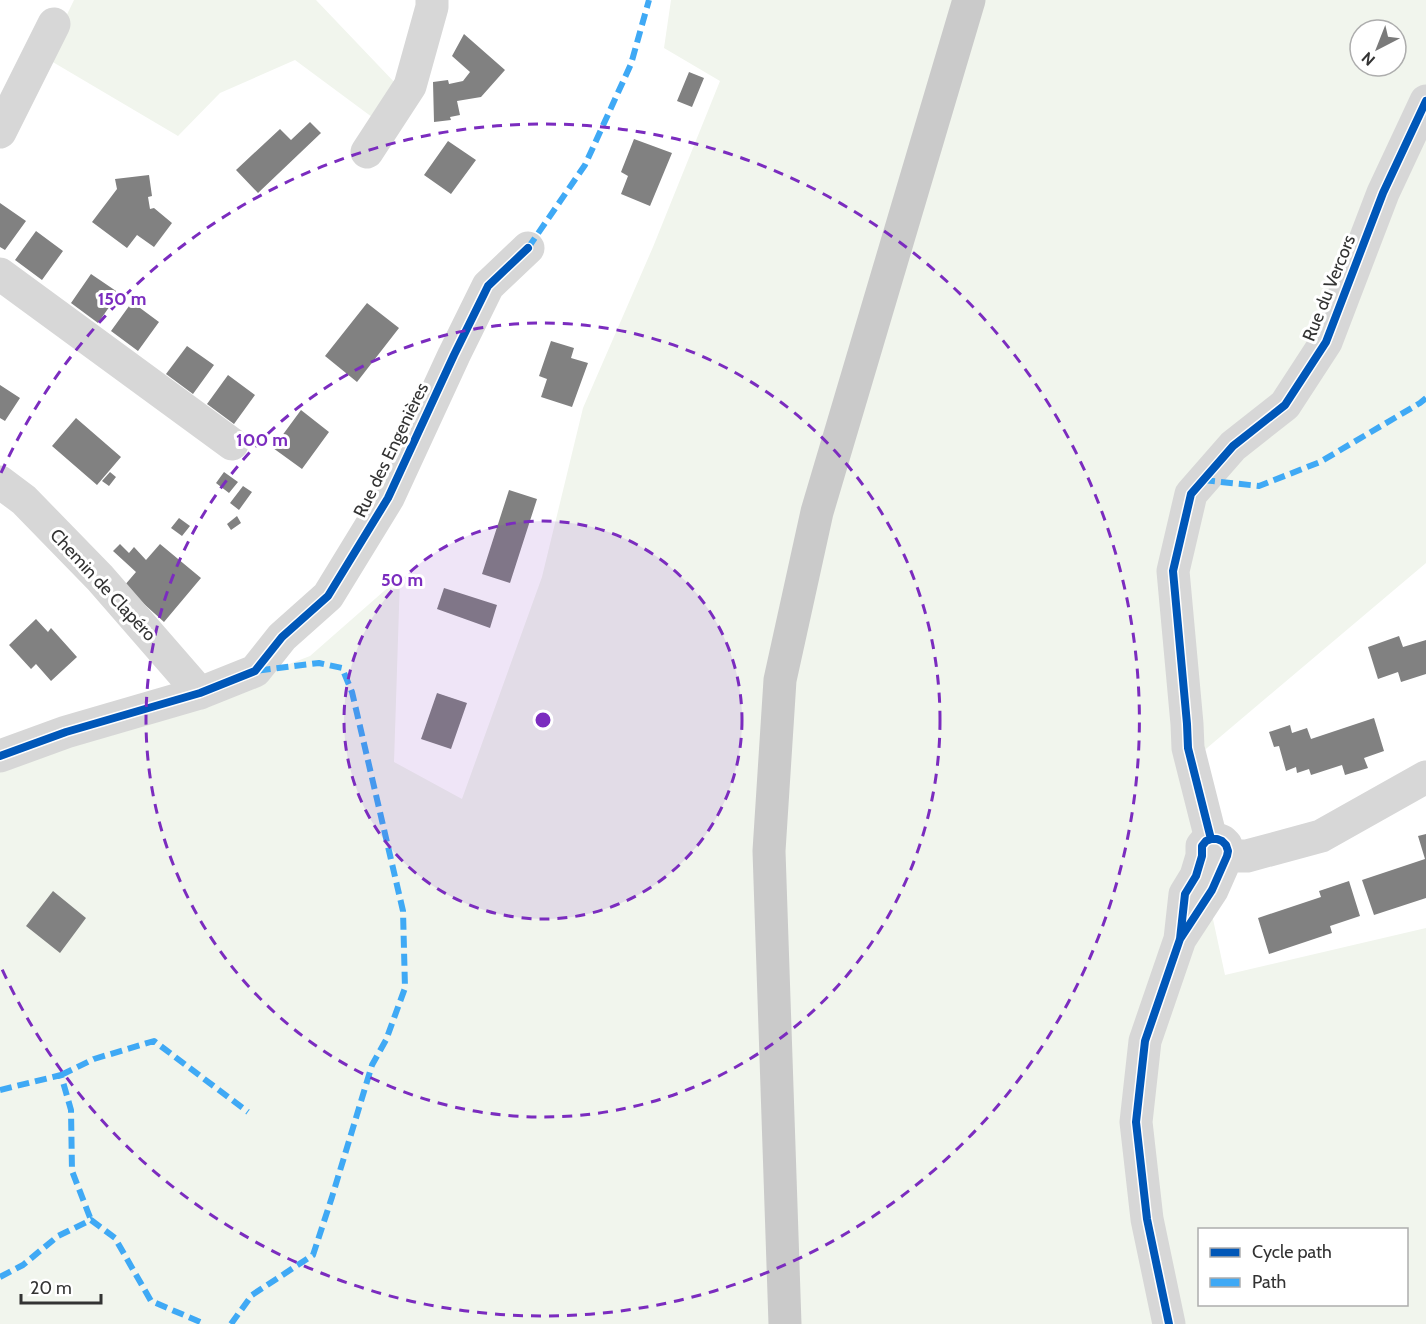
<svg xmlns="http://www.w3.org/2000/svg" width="1426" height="1324" font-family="Cabin,sans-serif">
  <rect width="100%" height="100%" fill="#fff"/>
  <path fill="#f1f5ed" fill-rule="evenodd" d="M 74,0 L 316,0 L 397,85 L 376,120 L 295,60 L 220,93 L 178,136 L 46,58 Z
    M 671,0 L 1426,0 L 1426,563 L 1181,770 L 1225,975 L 1426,928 L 1426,1324 L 0,1324 L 0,769 L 217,692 L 310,656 L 400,577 L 394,762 L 462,799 L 542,577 L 583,408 L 653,247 L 720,81 L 664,48 ZM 1360,30 L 1396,30 L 1396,66 L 1360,66 ZM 1200,1230 L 1406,1230 L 1406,1304 L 1200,1304 Z"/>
  <path fill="#818181" d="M 464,34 L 505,70 L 481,97 L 457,101 L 460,115 L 450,117 L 451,120 L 434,122 L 433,82 L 448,80 L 449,84 L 463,81 L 470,72 L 452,56 Z
    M 689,72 L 704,78 L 692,107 L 677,101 Z
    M 310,122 L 321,133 L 258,193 L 236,170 L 280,129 L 291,140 Z
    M 634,139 L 672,153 L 650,206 L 621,194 L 628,176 L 621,172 Z
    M 448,141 L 476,160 L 451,194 L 424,175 Z
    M 149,175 L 152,196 L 148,197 L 150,209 L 154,208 L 172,223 L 154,247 L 137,235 L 127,248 L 92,222 L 117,189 L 115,179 Z
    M 0,203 L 26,221 L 5,250 L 0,247 Z
    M 36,231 L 63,251 L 42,280 L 15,260 Z
    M 91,274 L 119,293 L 98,323 L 71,303 Z
    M 132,302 L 159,322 L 138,351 L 111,331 Z
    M 367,303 L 399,328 L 357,382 L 325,356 Z
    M 551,341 L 574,348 L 571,358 L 588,363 L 572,407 L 541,397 L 547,379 L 539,376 Z
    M 187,346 L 214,365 L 193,394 L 166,374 Z
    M 228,375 L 255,395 L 234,424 L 207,404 Z
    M 0,385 L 20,398 L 5,421 L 0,418 Z
    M 301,410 L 329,432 L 302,469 L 273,448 Z
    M 76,418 L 121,457 L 97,485 L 52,446 Z
    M 110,472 L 116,477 L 109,486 L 102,481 Z
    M 224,472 L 238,482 L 229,493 L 216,483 Z
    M 243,486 L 252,492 L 239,510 L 230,503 Z
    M 509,490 L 537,499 L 510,583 L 482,574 Z
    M 237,516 L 241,523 L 231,530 L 227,524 Z
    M 179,518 L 190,526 L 182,536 L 171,528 Z
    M 120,544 L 129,553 L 134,547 L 146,560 L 160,544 L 201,578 L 164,622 L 124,586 L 136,572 L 113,551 Z
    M 444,588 L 497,605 L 490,628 L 437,609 Z
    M 36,619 L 48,632 L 51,628 L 77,657 L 51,681 L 36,664 L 31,669 L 9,645 Z
    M 1399,636 L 1403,647 L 1426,640 L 1426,674 L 1401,682 L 1398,672 L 1378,679 L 1368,647 Z
    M 437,693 L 467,703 L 451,749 L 421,739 Z
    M 1374,718 L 1384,751 L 1364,758 L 1368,768 L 1345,775 L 1342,765 L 1311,775 L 1309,769 L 1297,773 L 1296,767 L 1286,771 L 1279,746 L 1274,747 L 1269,732 L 1290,725 L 1292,733 L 1307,728 L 1311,739 Z
    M 1426,834 L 1426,898 L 1374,915 L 1362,880 L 1425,859 L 1418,836 Z
    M 1349,881 L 1360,916 L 1330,926 L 1332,933 L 1269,954 L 1258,918 L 1321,897 L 1319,891 Z
    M 53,891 L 86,918 L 60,953 L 26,926 Z"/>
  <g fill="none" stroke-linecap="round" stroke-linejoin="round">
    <path stroke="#d7d7d7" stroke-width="33" d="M 0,132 L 54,24
      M 367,152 L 410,86 L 432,7 L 432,0
      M 0,274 L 232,444
      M 0,482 L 24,500 L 100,578 L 200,693
      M 0,756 L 66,732 L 200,693 L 255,671 L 282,637 L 328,596 L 388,498 L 454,355 L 488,286 L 528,248
      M 1211,839 L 1188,748 L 1187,724 L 1173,571 L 1191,494 L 1233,446 L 1285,405 L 1326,342 L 1383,193 L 1426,101
      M 1227,856 L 1247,856 L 1321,836 L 1426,777
      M 1169,1324 L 1147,1219 L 1136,1122 L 1145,1041 L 1180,939 L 1185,894 L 1196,876 L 1202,856 L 1202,846 L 1206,841 L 1211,839 L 1217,839 L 1222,841 L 1226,845 L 1228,851 L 1227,856 L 1212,890 L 1180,939"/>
    <path stroke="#cacaca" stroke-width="33" d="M 785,1324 L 769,851 L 780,680 L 817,512 L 969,0"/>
    <path stroke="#3fa9f5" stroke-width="6" stroke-dasharray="12 6" stroke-linecap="butt" d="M 528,248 L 585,165 L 631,64 L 649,0
      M 1203,480 L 1259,486 L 1320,462 L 1420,403 L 1426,398
      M 61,1075 L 94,1059 L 154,1041 L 248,1112
      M 0,1090 L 61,1075 L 71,1110 L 72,1171 L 91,1220
      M 0,1277 L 23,1265 L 58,1236 L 91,1220 L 115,1238 L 151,1301 L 205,1324
      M 231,1324 L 252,1295 L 313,1255 L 332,1197 L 372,1065 L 386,1040 L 405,988 L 403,911 L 352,692 L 342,668 L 319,663 L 255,671"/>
    <g stroke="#fff" stroke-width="11">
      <path id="cycleway" d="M 0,756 L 66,732 L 200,693 L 255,671 L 282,637 L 328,596 L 388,498 L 454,355 L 488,286 L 528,248
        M 1211,839 L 1188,748 L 1187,724 L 1173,571 L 1191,494 L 1233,446 L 1285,405 L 1326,342 L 1383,193 L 1426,101
        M 1169,1324 L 1147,1219 L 1136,1122 L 1145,1041 L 1180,939 L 1185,894 L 1196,876 L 1202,856 L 1202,846 L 1206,841 L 1211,839 L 1217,839 L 1222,841 L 1226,845 L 1228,851 L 1227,856 L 1212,890 L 1180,939"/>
    </g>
    <use href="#cycleway" stroke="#0057b8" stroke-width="8"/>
  </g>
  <circle cx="543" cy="720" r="199" fill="#7b2cbf" fill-opacity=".12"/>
  <g fill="none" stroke="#7b2cbf" stroke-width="3" stroke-dasharray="10 8">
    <circle cx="543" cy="720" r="199"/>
    <circle cx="543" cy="720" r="397"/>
    <path d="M1 473A596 596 0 1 1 1 967"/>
  </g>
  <g text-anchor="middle" stroke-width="6" stroke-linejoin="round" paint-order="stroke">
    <g font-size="18" fill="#333" stroke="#fff">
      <text transform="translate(1329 288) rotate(-68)" y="6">Rue du Vercors</text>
      <text transform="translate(391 450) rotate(-64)" y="6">Rue des Engenières</text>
      <text transform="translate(103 585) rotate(47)" y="6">Chemin de Clapéro</text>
    </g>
  </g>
  <circle cx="543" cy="720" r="9" fill="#7b2cbf" stroke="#fff" stroke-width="3"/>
  <g font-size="18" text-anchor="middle" font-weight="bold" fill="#7b2cbf" stroke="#fff" stroke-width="6" stroke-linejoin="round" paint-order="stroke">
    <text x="122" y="305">150 m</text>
    <text x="262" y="446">100 m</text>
    <text x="402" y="586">50 m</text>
  </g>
  <rect x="1198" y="1228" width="210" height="78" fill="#ffffff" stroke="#adadad" stroke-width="1.5"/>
  <rect x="1210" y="1248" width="30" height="9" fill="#0057b8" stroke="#adadad" stroke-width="1.5"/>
  <text x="1252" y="1258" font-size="18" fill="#333333">Cycle path</text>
  <rect x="1210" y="1278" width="30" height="9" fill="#3fa9f5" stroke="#adadad" stroke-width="1.5"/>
  <text x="1252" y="1288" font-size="18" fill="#333333">Path</text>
  <g transform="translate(1378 48) rotate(222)"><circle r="28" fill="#ffffff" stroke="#adadad" stroke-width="1.5"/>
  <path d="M0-4.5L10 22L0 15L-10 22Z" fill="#7a7a7a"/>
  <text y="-9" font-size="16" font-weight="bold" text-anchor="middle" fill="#333333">N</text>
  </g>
  <path d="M21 1294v9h80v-9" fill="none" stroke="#333333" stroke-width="3"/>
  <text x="30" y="1294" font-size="18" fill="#333333" stroke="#ffffff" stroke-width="4.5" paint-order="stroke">20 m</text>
</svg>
